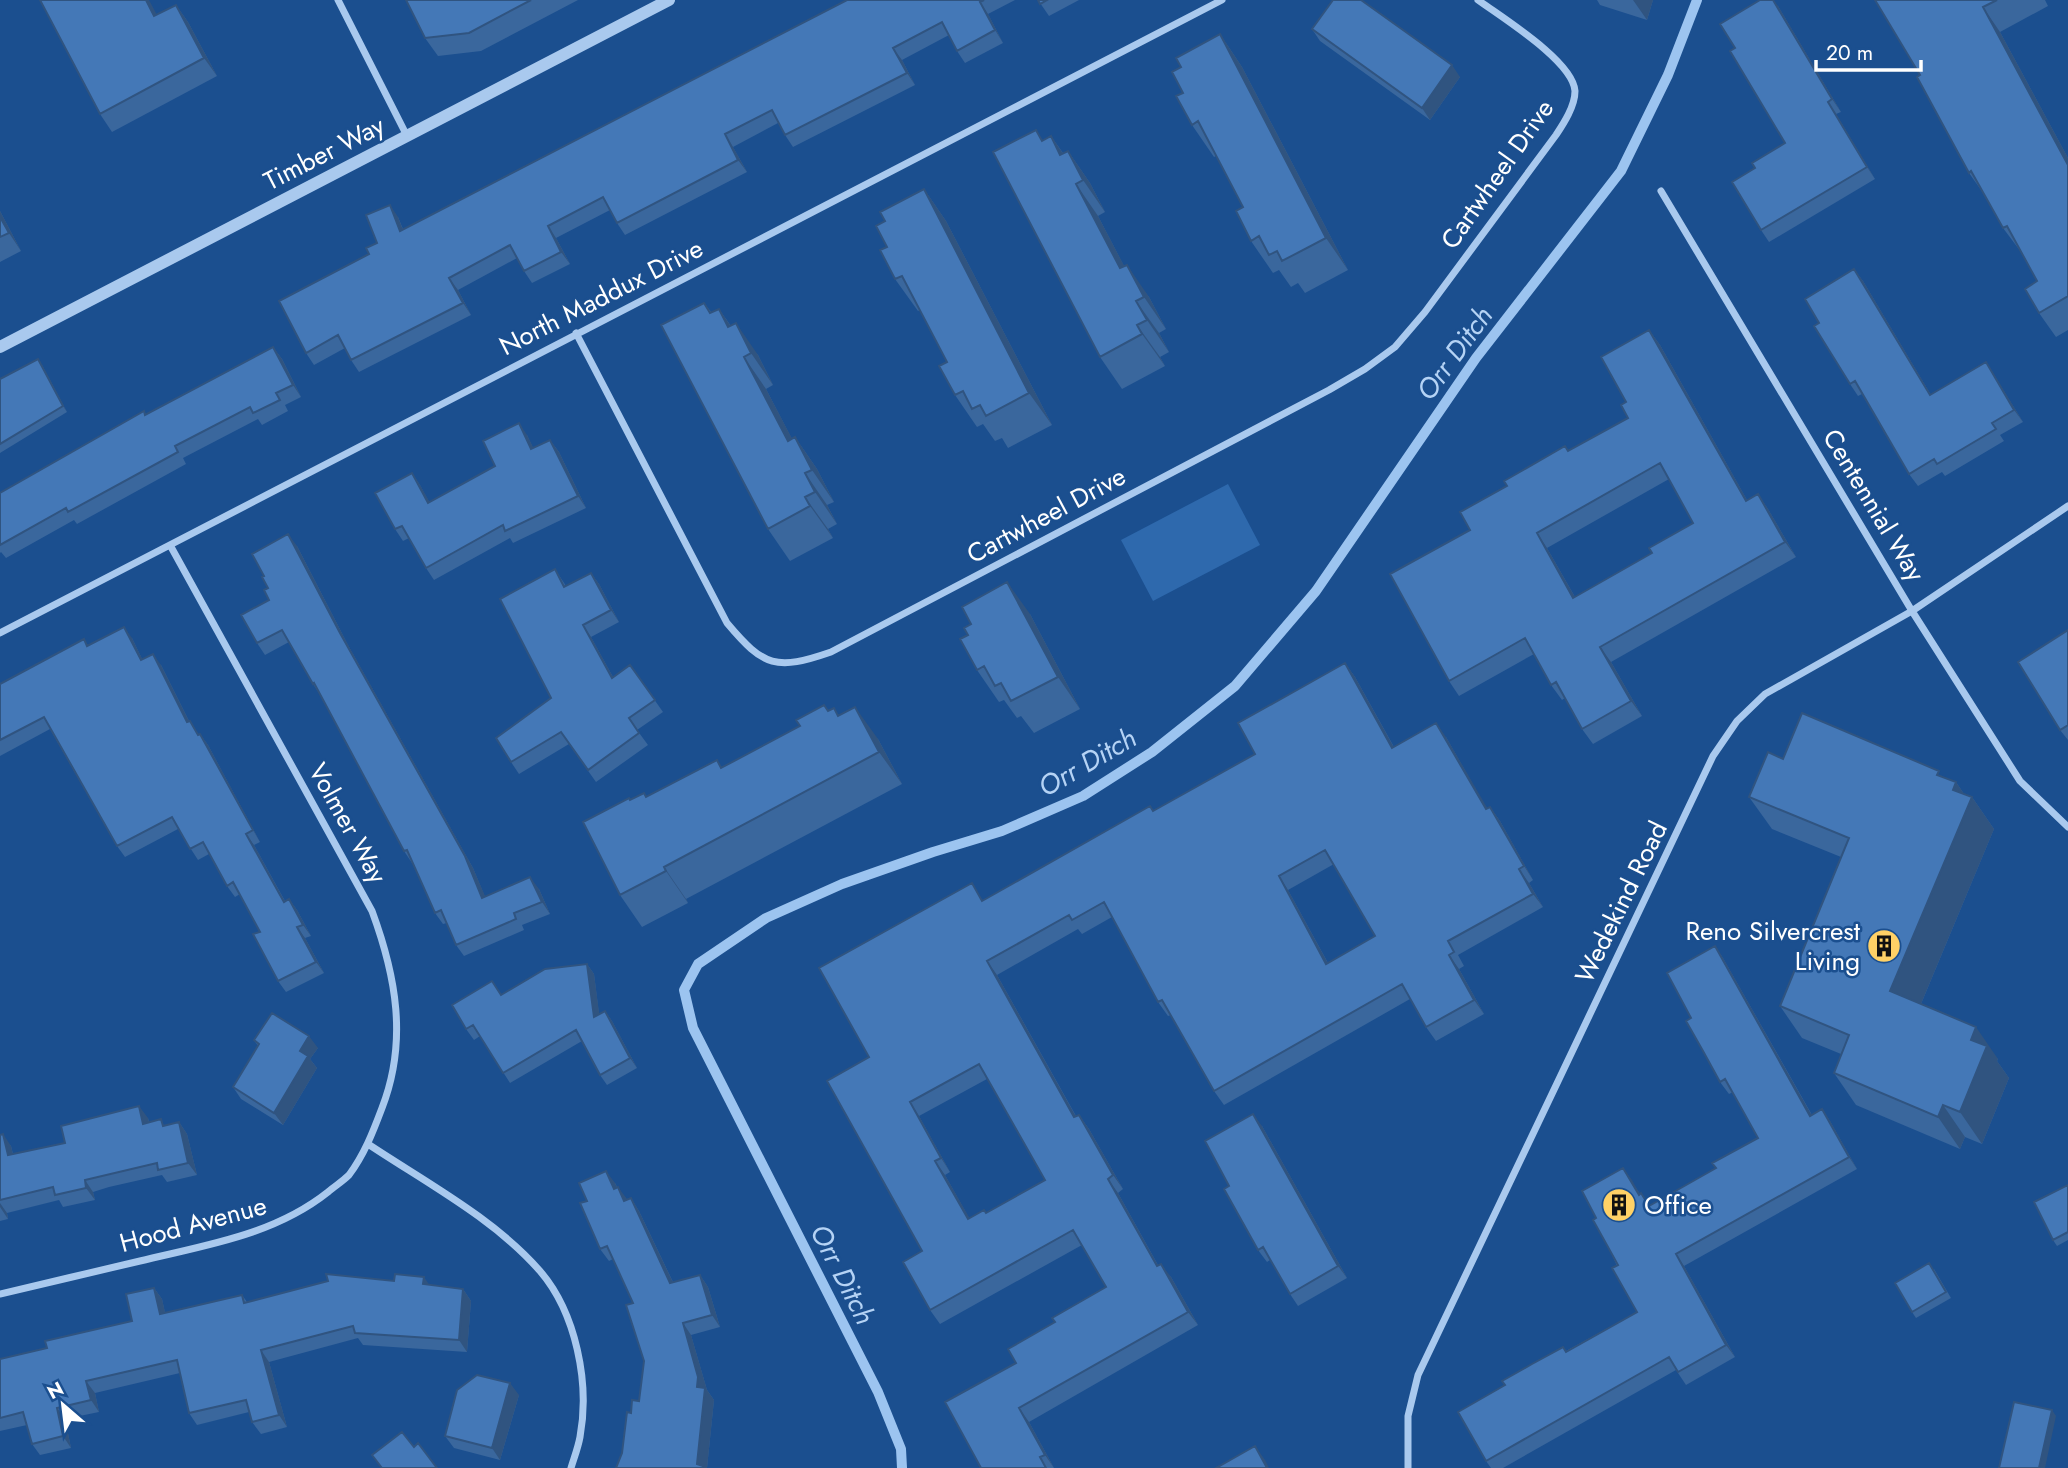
<svg xmlns="http://www.w3.org/2000/svg" width="2068" height="1468" font-family="Jost,sans-serif">
  <rect width="100%" height="100%" fill="#1b4f8f"/>
  <path fill="#2e69ad" d="M 1228,484 L 1260,545 L 1153,601 L 1121,540 Z"/>
  <g fill="none" stroke-linecap="round" stroke-linejoin="round">
    <path stroke="#9cc4f0" stroke-width="10" d="M 902,1468 L 901,1449 L 878,1392 L 693,1028 L 684,990 L 698,964 L 766,918 L 842,884 L 933,852 L 1002,831 L 1083,796 L 1152,752 L 1235,686 L 1316,591 L 1476,358 L 1621,171 L 1668,75 L 1697,0"/>
    <path stroke="#a9c9ee" stroke-width="7" d="M 338,0 L 407,136
      M 1661,191 L 1912,611 L 2020,781 L 2068,827
      M 576,333 L 727,623 C 764,667 776,671 831,652 L 1329,390 L 1365,369 L 1395,347 L 1425,312 L 1556,135 C 1564,123 1575,106 1575,91 C 1573,61 1501,17 1478,0
      M 0,633 L 1222,0
      M 368,1144 C 425,1182 495,1219 540,1271 C 576,1313 590,1383 580,1437 C 578,1448 574,1458 571,1468
      M 0,1294 C 47,1283 93,1272 140,1261 C 206,1245 274,1235 328,1192 C 335,1186 343,1181 349,1175 C 364,1155 373,1132 382,1108 C 408,1041 396,976 372,911 L 170,545
      M 1408,1468 L 1408,1416 L 1418,1375 L 1713,756 L 1737,721 L 1765,694 L 1912,611 L 2068,506"/>
    <path stroke="#a9c9ee" stroke-width="12" d="M 0,347 L 669,0"/>
  </g>
  <path fill="#3a679d" fill-rule="evenodd" d="M 406,0 L 578,0 L 481,51 L 438,56 L 425,38 Z
    M 847,0 L 1015,0 L 988,14 L 1003,43 L 965,63 L 957,51 L 949,35 L 902,60 L 915,85 L 793,147 L 785,135 L 778,123 L 733,147 L 747,172 L 625,235 L 617,223 L 610,210 L 556,238 L 570,264 L 532,283 L 524,271 L 517,258 L 458,290 L 471,315 L 359,372 L 351,360 L 345,348 L 314,365 L 306,353 L 377,243 L 398,217 L 403,229 Z
    M 1038,0 L 1079,0 L 1049,16 Z
    M 1597,0 L 1653,0 L 1647,20 L 1600,5 Z
    M 1875,0 L 2045,0 L 2048,6 L 2000,32 L 2068,158 L 2068,330 L 2056,337 L 2039,313 L 2037,281 L 2021,252 L 2003,228 L 1986,197 L 1969,173 L 1920,75 Z
    M 176,5 L 188,22 L 217,76 L 112,132 L 100,114 L 157,15 Z
    M 1778,6 L 1841,112 L 1836,114 L 1875,179 L 1769,242 L 1761,230 L 1755,168 L 1785,143 L 1735,48 Z
    M 1312,29 L 1460,77 L 1430,120 L 1320,41 Z
    M 1220,34 L 1242,67 L 1348,270 L 1305,293 L 1298,283 L 1291,287 L 1279,270 L 1273,273 L 1251,241 L 1243,207 L 1216,156 L 1214,157 L 1192,125 L 1183,93 L 1181,67 Z
    M 1051,136 L 1063,153 L 1068,151 L 1090,183 L 1105,212 L 1098,216 L 1124,266 L 1149,297 L 1166,329 L 1159,333 L 1169,352 L 1160,357 L 1165,366 L 1122,389 L 1100,357 L 1044,140 Z
    M 924,189 L 946,221 L 1052,425 L 1008,448 L 1002,438 L 995,441 L 983,424 L 977,427 L 955,395 L 947,362 L 920,310 L 918,311 L 895,279 L 887,247 L 885,221 Z
    M 0,211 L 21,251 L 0,262 Z
    M 1854,269 L 1863,281 L 1931,395 L 1986,362 L 2023,422 L 2000,435 L 2004,441 L 1945,476 L 1942,472 L 1918,486 L 1909,474 L 1862,394 L 1858,396 L 1850,384 L 1819,323 Z
    M 704,303 L 712,313 L 719,309 L 731,326 L 758,355 L 773,385 L 766,389 L 792,439 L 795,437 L 817,469 L 834,502 L 827,505 L 837,524 L 828,529 L 833,538 L 790,561 L 768,529 Z
    M 1649,330 L 1660,345 L 1747,500 L 1758,494 L 1768,509 L 1796,557 L 1611,662 L 1642,716 L 1593,744 L 1582,729 L 1565,698 L 1562,700 L 1551,685 L 1534,654 L 1459,696 L 1449,681 L 1470,530 L 1569,451 L 1628,418 L 1626,402 ZM 1669,479 L 1693,523 L 1652,553 L 1575,597 L 1547,548 Z
    M 273,347 L 282,359 L 301,397 L 285,405 L 288,411 L 262,425 L 258,419 L 183,458 L 186,464 L 77,524 L 74,520 L 6,558 L 1,552 L 0,553 L 0,493 Z
    M 42,365 L 67,412 L 0,453 L 0,379 Z
    M 527,435 L 533,448 L 550,440 L 559,452 L 586,508 L 513,543 L 510,538 L 434,580 L 426,568 L 409,538 L 403,541 L 395,529 L 412,473 L 420,485 L 429,502 L 495,466 Z
    M 297,546 L 348,645 L 473,868 L 485,897 L 539,889 L 550,914 L 522,925 L 524,930 L 464,956 L 456,945 L 447,923 L 443,924 L 435,913 L 413,863 L 412,863 L 404,851 L 321,696 L 313,684 L 289,642 L 265,655 L 257,643 L 269,600 L 268,588 Z
    M 555,569 L 566,586 L 591,573 L 599,584 L 619,622 L 591,637 L 613,677 L 630,665 L 663,712 L 637,730 L 648,745 L 596,782 L 569,744 L 519,774 L 511,762 L 551,698 Z
    M 1030,614 L 1080,709 L 1034,733 L 1021,716 L 1017,718 L 1004,700 L 999,702 L 977,670 Z
    M 2068,630 L 2068,740 L 2060,730 Z
    M 132,638 L 142,659 L 161,665 L 189,721 L 199,735 L 200,734 L 208,745 L 260,842 L 254,845 L 285,901 L 289,899 L 297,910 L 311,936 L 305,938 L 324,973 L 286,992 L 278,981 L 260,932 L 240,894 L 235,897 L 227,886 L 209,854 L 198,860 L 178,829 L 125,857 L 117,846 L 50,729 L 0,756 L 0,684 L 88,645 Z
    M 1345,663 L 1355,677 L 1394,747 L 1446,737 L 1487,809 L 1490,807 L 1500,821 L 1533,880 L 1529,883 L 1543,907 L 1458,955 L 1464,966 L 1459,969 L 1484,1014 L 1436,1041 L 1426,1027 L 1410,999 L 1224,1105 L 1214,1091 L 1171,1015 L 1168,1016 L 1158,1002 L 1112,917 L 1082,934 L 1078,929 L 997,975 L 1076,1116 L 1079,1115 L 1089,1129 L 1123,1189 L 1118,1193 L 1158,1265 L 1171,1277 L 1198,1325 L 1029,1422 L 1054,1468 L 981,1468 L 1016,1363 L 1055,1322 L 1106,1287 L 1082,1245 L 940,1324 L 930,1310 L 922,1251 L 869,1057 L 983,900 L 1153,811 L 1255,754 ZM 1334,864 L 1375,936 L 1328,963 L 1288,890 ZM 987,1079 L 1045,1180 L 986,1213 L 969,1218 L 945,1175 L 950,1172 L 919,1116 Z
    M 824,705 L 829,711 L 839,715 L 878,739 L 902,784 L 686,899 L 688,903 L 642,927 L 620,895 L 630,800 L 647,797 L 722,767 L 800,726 Z
    M 1783,759 L 1943,777 L 1956,782 L 1964,794 L 1972,797 L 1994,829 L 1921,1004 L 1998,1059 L 1997,1061 L 2009,1078 L 1982,1144 L 1965,1137 L 1960,1149 L 1856,1105 L 1834,1073 L 1841,1054 L 1802,1038 L 1780,1006 L 1841,857 L 1772,829 L 1749,797 Z
    M 1715,946 L 1723,958 L 1812,1115 L 1822,1109 L 1830,1121 L 1857,1169 L 1684,1266 L 1735,1357 L 1686,1385 L 1676,1370 L 1503,1468 L 1491,1468 L 1486,1461 L 1566,1351 L 1637,1312 L 1596,1218 L 1623,1168 L 1640,1194 L 1650,1206 L 1716,1168 L 1758,1138 L 1733,1092 L 1729,1094 L 1720,1082 Z
    M 587,964 L 594,974 L 599,1014 L 605,1011 L 612,1021 L 637,1068 L 607,1085 L 600,1075 L 582,1041 L 510,1083 L 480,1036 L 474,1040 L 466,1029 L 502,995 Z
    M 254,1040 L 318,1048 L 310,1059 L 317,1068 L 283,1125 L 241,1099 L 233,1087 L 258,1046 Z
    M 148,1118 L 149,1122 L 165,1125 L 179,1122 L 187,1134 L 197,1175 L 167,1182 L 162,1175 L 109,1187 L 93,1192 L 95,1200 L 63,1207 L 59,1200 L 7,1213 L 8,1219 L 0,1221 L 0,1135 L 11,1146 L 13,1154 L 65,1143 Z
    M 1262,1126 L 1347,1278 L 1298,1306 L 1290,1294 L 1270,1260 L 1267,1262 L 1258,1250 L 1229,1186 Z
    M 615,1183 L 617,1187 L 627,1200 L 631,1198 L 639,1211 L 673,1282 L 700,1275 L 708,1287 L 720,1327 L 691,1335 L 707,1390 L 714,1400 L 707,1468 L 616,1468 L 622,1453 L 631,1413 L 639,1401 L 644,1361 L 633,1303 L 613,1259 L 609,1261 L 600,1249 L 587,1201 Z
    M 2068,1185 L 2068,1240 L 2057,1246 L 2053,1240 Z
    M 1934,1269 L 1951,1298 L 1916,1318 L 1912,1312 Z
    M 429,1285 L 463,1289 L 471,1301 L 467,1352 L 363,1345 L 358,1338 L 269,1362 L 287,1427 L 261,1434 L 252,1422 L 249,1412 L 197,1425 L 189,1413 L 180,1373 L 95,1393 L 99,1412 L 65,1419 L 71,1448 L 40,1455 L 32,1444 L 27,1425 L 0,1431 L 0,1359 L 47,1348 L 132,1321 L 154,1288 L 162,1299 L 165,1313 L 242,1295 L 247,1302 Z
    M 519,1395 L 500,1460 L 454,1448 L 445,1436 Z"/>
  <path fill="#305480" d="M 146,0 L 149,0 L 167,34 L 154,16 Z
    M 1633,0 L 1653,0 L 1647,20 Z
    M 1773,0 L 1778,6 L 1841,112 L 1832,99 Z
    M 980,2 L 988,14 L 1003,43 L 995,30 Z
    M 176,5 L 188,22 L 217,76 L 204,58 Z
    M 1983,7 L 2000,32 L 2068,158 L 2068,165 Z
    M 1220,34 L 1242,67 L 1348,270 L 1326,238 Z
    M 893,48 L 902,60 L 915,85 L 907,73 Z
    M 1452,65 L 1460,77 L 1430,120 L 1422,108 Z
    M 1828,102 L 1836,114 L 1875,179 L 1867,167 Z
    M 725,134 L 733,147 L 747,172 L 738,160 Z
    M 1051,136 L 1073,168 L 1060,155 Z
    M 1068,151 L 1090,183 L 1105,212 L 1083,180 Z
    M 1076,184 L 1098,216 L 1142,300 L 1120,268 Z
    M 924,189 L 946,221 L 1052,425 L 1029,393 Z
    M 390,205 L 398,217 L 408,243 L 400,231 Z
    M 0,211 L 21,251 L 9,233 L 0,217 Z
    M 548,226 L 556,238 L 570,264 L 561,252 Z
    M 1127,265 L 1149,297 L 1166,329 L 1144,297 Z
    M 1854,269 L 1863,281 L 1938,407 L 1930,395 Z
    M 449,278 L 458,290 L 471,315 L 463,303 Z
    M 1136,301 L 1159,333 L 1169,352 L 1147,320 Z
    M 719,309 L 741,341 L 728,327 Z
    M 736,323 L 758,355 L 773,385 L 751,353 Z
    M 1137,325 L 1160,357 L 1165,366 L 1142,334 Z
    M 1649,330 L 1660,345 L 1756,516 L 1746,501 Z
    M 273,347 L 282,359 L 301,397 L 293,385 Z
    M 744,357 L 766,389 L 810,473 L 788,441 Z
    M 38,359 L 42,365 L 67,412 L 63,406 Z
    M 1986,362 L 1994,374 L 2023,422 L 2014,410 Z
    M 519,423 L 527,435 L 540,461 L 531,449 Z
    M 795,437 L 817,469 L 834,502 L 812,470 Z
    M 550,440 L 559,452 L 586,508 L 578,496 Z
    M 412,473 L 420,485 L 437,515 L 428,503 Z
    M 805,473 L 827,505 L 837,524 L 815,492 Z
    M 1758,494 L 1768,509 L 1796,557 L 1785,542 Z
    M 805,497 L 828,529 L 833,538 L 810,506 Z
    M 1537,533 L 1547,548 L 1584,613 L 1573,598 Z
    M 288,534 L 297,546 L 348,645 L 473,868 L 491,910 L 482,898 L 340,633 Z
    M 591,573 L 599,584 L 619,622 L 611,610 Z
    M 1007,582 L 1030,614 L 1080,709 L 1058,677 Z
    M 583,625 L 591,637 L 620,690 L 612,678 Z
    M 124,627 L 132,638 L 148,671 L 141,660 Z
    M 1600,647 L 1611,662 L 1642,716 L 1631,701 Z
    M 153,654 L 161,665 L 195,733 L 187,722 Z
    M 1345,663 L 1355,677 L 1402,762 L 1392,748 Z
    M 855,707 L 878,739 L 902,784 L 879,752 Z
    M 1436,723 L 1446,737 L 1496,823 L 1486,809 Z
    M 200,734 L 208,745 L 260,842 L 253,830 Z
    M 1956,782 L 1970,803 L 1972,797 L 1994,829 L 1913,1023 L 1890,991 Z
    M 1490,807 L 1500,821 L 1533,880 L 1524,866 Z
    M 246,834 L 254,845 L 291,913 L 284,902 Z
    M 664,867 L 686,899 L 688,903 L 666,871 Z
    M 1519,869 L 1529,883 L 1543,907 L 1533,894 Z
    M 1279,876 L 1288,890 L 1336,978 L 1326,964 Z
    M 530,877 L 539,889 L 550,914 L 542,902 Z
    M 289,899 L 297,910 L 311,936 L 303,925 Z
    M 297,927 L 305,938 L 324,973 L 316,962 Z
    M 1715,946 L 1723,958 L 1819,1128 L 1810,1116 Z
    M 1449,955 L 1459,969 L 1484,1014 L 1474,1000 Z
    M 987,961 L 997,975 L 1084,1131 L 1074,1117 Z
    M 587,964 L 594,974 L 601,1027 L 594,1017 Z
    M 605,1011 L 612,1021 L 637,1068 L 630,1058 Z
    M 1976,1027 L 1998,1059 L 1997,1061 L 2009,1078 L 1982,1144 L 1960,1112 L 1971,1040 Z
    M 309,1036 L 318,1048 L 310,1059 L 317,1068 L 283,1125 L 274,1113 L 300,1051 Z
    M 910,1102 L 919,1116 L 950,1172 L 941,1158 Z
    M 1943,1105 L 1965,1137 L 1960,1149 L 1938,1117 Z
    M 139,1106 L 148,1118 L 152,1136 L 143,1124 Z
    M 1822,1109 L 1830,1121 L 1857,1169 L 1849,1157 Z
    M 1253,1114 L 1262,1126 L 1347,1278 L 1338,1266 Z
    M 1079,1115 L 1089,1129 L 1123,1189 L 1113,1175 Z
    M 179,1122 L 187,1134 L 197,1175 L 188,1163 Z
    M 3,1134 L 11,1146 L 16,1168 L 8,1155 Z
    M 935,1161 L 945,1175 L 978,1233 L 968,1219 Z
    M 1623,1168 L 1632,1180 L 1647,1207 L 1639,1195 Z
    M 606,1171 L 615,1183 L 623,1201 L 614,1189 Z
    M 1108,1179 L 1118,1193 L 1166,1280 L 1157,1266 Z
    M 85,1180 L 93,1192 L 95,1200 L 86,1188 Z
    M 618,1187 L 627,1199 L 633,1213 L 624,1201 Z
    M 631,1198 L 639,1211 L 679,1295 L 670,1283 Z
    M 0,1203 L 7,1213 L 8,1219 L 0,1207 Z
    M 1676,1254 L 1684,1266 L 1735,1357 L 1726,1345 Z
    M 1161,1264 L 1171,1277 L 1198,1325 L 1188,1312 Z
    M 700,1275 L 708,1287 L 720,1327 L 712,1315 Z
    M 424,1277 L 432,1289 L 423,1284 Z
    M 154,1288 L 162,1299 L 168,1326 L 160,1314 Z
    M 463,1289 L 471,1301 L 467,1352 L 459,1340 Z
    M 683,1323 L 691,1335 L 707,1390 L 714,1400 L 707,1468 L 700,1468 L 697,1464 L 697,1387 Z
    M 261,1350 L 269,1362 L 287,1427 L 279,1415 Z
    M 86,1381 L 95,1393 L 99,1412 L 91,1400 Z
    M 510,1383 L 519,1395 L 500,1460 L 492,1448 Z
    M 57,1408 L 65,1419 L 71,1448 L 63,1436 Z
    M 1019,1408 L 1029,1422 L 1054,1468 L 1045,1455 Z
    M 2052,1410 L 2056,1416 L 2045,1468 L 2039,1468 Z
    M 1255,1446 L 1265,1460 L 1269,1468 L 1267,1468 Z"/>
  <path fill="#4478b7" stroke="#305480" stroke-width="2" fill-rule="evenodd" d="M 40,0 L 146,0 L 154,16 L 176,5 L 204,58 L 100,114 Z
    M 406,0 L 531,0 L 469,33 L 425,38 Z
    M 847,0 L 984,0 L 980,2 L 995,30 L 957,51 L 942,22 L 893,48 L 907,73 L 785,135 L 772,110 L 725,134 L 738,160 L 617,223 L 603,197 L 548,226 L 561,252 L 524,271 L 510,245 L 449,278 L 463,303 L 351,360 L 338,335 L 306,353 L 279,301 L 369,254 L 366,248 L 377,243 L 366,215 L 390,205 L 400,231 Z
    M 1038,0 L 1047,0 L 1040,4 Z
    M 1333,0 L 1361,0 L 1452,65 L 1422,108 L 1312,29 Z
    M 1760,0 L 1773,0 L 1832,99 L 1828,102 L 1867,167 L 1761,230 L 1732,182 L 1755,168 L 1752,163 L 1785,143 L 1730,51 L 1735,48 L 1720,24 Z
    M 1875,0 L 1997,0 L 1983,7 L 2068,165 L 2068,296 L 2039,313 L 2025,289 L 2037,281 L 2007,226 L 2003,228 L 1971,171 L 1969,173 L 1917,77 L 1920,75 Z
    M 1220,34 L 1326,238 L 1282,261 L 1277,251 L 1269,255 L 1259,236 L 1251,241 L 1236,211 L 1243,207 L 1198,121 L 1192,125 L 1176,96 L 1183,93 L 1172,72 L 1181,67 L 1176,58 Z
    M 1036,130 L 1042,141 L 1051,136 L 1060,155 L 1068,151 L 1083,180 L 1076,184 L 1120,268 L 1127,265 L 1144,297 L 1136,301 L 1147,320 L 1137,325 L 1142,334 L 1100,357 L 993,152 Z
    M 924,189 L 1029,393 L 986,416 L 980,405 L 972,409 L 963,391 L 955,395 L 939,366 L 947,362 L 902,276 L 895,279 L 880,250 L 887,247 L 876,226 L 885,221 L 880,212 Z
    M 0,217 L 9,233 L 0,237 Z
    M 1854,269 L 1930,395 L 1986,362 L 2014,410 L 1992,423 L 1996,429 L 1937,464 L 1934,459 L 1909,474 L 1855,381 L 1850,384 L 1814,326 L 1819,323 L 1805,299 Z
    M 704,303 L 710,313 L 719,309 L 728,327 L 736,323 L 751,353 L 744,357 L 788,441 L 795,437 L 812,470 L 805,473 L 815,492 L 805,497 L 810,506 L 768,529 L 661,325 Z
    M 1649,330 L 1746,501 L 1758,494 L 1785,542 L 1600,647 L 1631,701 L 1582,729 L 1556,682 L 1551,685 L 1525,638 L 1449,681 L 1390,574 L 1470,530 L 1460,512 L 1507,486 L 1504,481 L 1565,446 L 1568,451 L 1628,418 L 1621,405 L 1626,402 L 1601,357 ZM 1660,463 L 1693,523 L 1649,548 L 1652,553 L 1573,598 L 1537,533 Z
    M 273,347 L 293,385 L 276,393 L 280,400 L 253,413 L 250,407 L 175,446 L 178,452 L 68,512 L 66,508 L 0,545 L 0,493 L 144,411 L 145,415 Z
    M 38,359 L 63,406 L 0,444 L 0,379 Z
    M 519,423 L 531,449 L 550,440 L 578,496 L 505,531 L 503,525 L 426,568 L 402,526 L 395,529 L 375,493 L 412,473 L 428,503 L 495,466 L 483,441 Z
    M 288,534 L 340,633 L 465,856 L 482,898 L 530,877 L 542,902 L 514,913 L 516,919 L 456,945 L 441,910 L 435,913 L 407,850 L 404,851 L 314,683 L 313,684 L 282,630 L 257,643 L 241,615 L 269,600 L 264,590 L 268,588 L 262,577 L 264,576 L 252,554 Z
    M 555,569 L 564,587 L 591,573 L 611,610 L 583,625 L 612,678 L 630,665 L 655,700 L 629,718 L 639,733 L 588,770 L 561,732 L 511,762 L 496,738 L 551,698 L 500,599 Z
    M 1007,582 L 1058,677 L 1011,701 L 1001,683 L 995,686 L 984,666 L 977,670 L 960,639 L 968,635 L 964,628 L 971,624 L 962,607 Z
    M 124,627 L 141,660 L 153,654 L 187,722 L 190,721 L 198,735 L 200,734 L 253,830 L 246,834 L 284,902 L 289,899 L 303,925 L 297,927 L 316,962 L 278,981 L 253,934 L 260,932 L 233,882 L 227,886 L 203,842 L 190,849 L 172,817 L 117,846 L 44,717 L 0,740 L 0,684 L 84,639 L 87,646 Z
    M 2068,630 L 2068,725 L 2060,730 L 2018,662 Z
    M 1345,663 L 1392,748 L 1436,723 L 1486,809 L 1490,807 L 1524,866 L 1519,869 L 1533,894 L 1448,941 L 1454,952 L 1449,955 L 1474,1000 L 1426,1027 L 1402,984 L 1214,1091 L 1162,1000 L 1158,1002 L 1104,902 L 1072,920 L 1069,915 L 987,961 L 1074,1117 L 1079,1115 L 1113,1175 L 1108,1179 L 1157,1266 L 1161,1264 L 1188,1312 L 1019,1408 L 1045,1455 L 1040,1457 L 1046,1468 L 981,1468 L 945,1402 L 1016,1363 L 1008,1349 L 1055,1322 L 1052,1318 L 1106,1287 L 1073,1230 L 930,1310 L 903,1262 L 922,1251 L 827,1081 L 869,1057 L 819,968 L 972,883 L 982,901 L 1150,806 L 1153,811 L 1255,754 L 1238,723 ZM 1325,850 L 1375,936 L 1326,964 L 1279,876 ZM 979,1064 L 1045,1180 L 986,1213 L 984,1210 L 968,1219 L 935,1161 L 941,1158 L 910,1102 Z
    M 824,705 L 828,711 L 834,708 L 838,716 L 855,707 L 879,752 L 664,867 L 666,871 L 620,895 L 583,822 L 629,798 L 630,800 L 644,793 L 646,797 L 717,760 L 721,768 L 800,726 L 796,720 Z
    M 1802,713 L 1939,771 L 1937,775 L 1956,782 L 1953,790 L 1972,797 L 1890,991 L 1976,1027 L 1971,1040 L 1987,1046 L 1960,1112 L 1943,1105 L 1938,1117 L 1834,1073 L 1849,1035 L 1780,1006 L 1849,838 L 1749,797 L 1768,752 L 1783,759 Z
    M 1715,946 L 1810,1116 L 1822,1109 L 1849,1157 L 1676,1254 L 1726,1345 L 1678,1372 L 1669,1357 L 1486,1461 L 1458,1412 L 1505,1385 L 1502,1381 L 1532,1364 L 1563,1347 L 1566,1352 L 1637,1312 L 1612,1268 L 1618,1265 L 1593,1220 L 1596,1218 L 1582,1191 L 1623,1168 L 1639,1195 L 1641,1193 L 1649,1206 L 1716,1168 L 1712,1163 L 1758,1138 L 1725,1079 L 1720,1082 L 1703,1051 L 1686,1021 L 1691,1018 L 1667,973 Z
    M 587,964 L 594,1017 L 605,1011 L 630,1058 L 600,1075 L 576,1030 L 503,1073 L 473,1025 L 466,1029 L 452,1005 L 492,981 L 501,995 L 545,969 Z
    M 272,1013 L 309,1036 L 300,1051 L 308,1056 L 274,1113 L 233,1087 L 259,1044 L 254,1040 Z
    M 139,1106 L 143,1124 L 161,1119 L 163,1126 L 179,1122 L 188,1163 L 158,1170 L 157,1163 L 85,1180 L 86,1188 L 55,1195 L 53,1187 L 0,1200 L 0,1135 L 3,1134 L 8,1155 L 65,1143 L 61,1126 Z
    M 1253,1114 L 1338,1266 L 1290,1294 L 1263,1247 L 1258,1250 L 1224,1189 L 1229,1186 L 1205,1141 Z
    M 606,1171 L 614,1189 L 618,1187 L 624,1201 L 631,1198 L 670,1283 L 700,1275 L 712,1315 L 683,1323 L 698,1377 L 697,1387 L 705,1388 L 697,1464 L 703,1466 L 702,1468 L 616,1468 L 622,1453 L 627,1412 L 631,1413 L 632,1400 L 639,1401 L 644,1361 L 626,1305 L 633,1303 L 607,1246 L 600,1249 L 580,1203 L 587,1201 L 579,1183 Z
    M 2068,1185 L 2068,1232 L 2053,1240 L 2034,1202 Z
    M 1929,1263 L 1946,1292 L 1912,1312 L 1895,1283 Z
    M 326,1274 L 394,1281 L 395,1274 L 424,1277 L 423,1284 L 463,1289 L 459,1340 L 355,1333 L 353,1326 L 261,1350 L 279,1415 L 252,1422 L 246,1400 L 189,1413 L 177,1360 L 86,1381 L 91,1400 L 57,1408 L 63,1436 L 32,1444 L 23,1412 L 0,1418 L 0,1359 L 47,1348 L 45,1341 L 132,1321 L 126,1294 L 154,1288 L 160,1314 L 242,1295 L 244,1303 L 328,1281 Z
    M 477,1375 L 510,1383 L 492,1448 L 445,1436 L 457,1390 Z
    M 2014,1402 L 2052,1410 L 2039,1468 L 1999,1468 Z
    M 402,1432 L 414,1447 L 418,1443 L 437,1468 L 382,1468 L 372,1455 Z
    M 1255,1446 L 1267,1468 L 1216,1468 Z"/>
  <defs>
    <g id="building-disc" transform="scale(1.75)"><circle r="9.5" fill="#ffd166" stroke="#1b4f8f"/><path d="M-4-6H4V6H1V3H-1V6H-4ZM-2.5-4.3h1.7v1.8h-1.7ZM.8-4.3h1.7v1.8H.8ZM-2.5-1h1.7V.8h-1.7ZM.8-1h1.7V.8H.8Z" fill="#111"/></g>
  </defs>
  <g fill-rule="evenodd">
    <use href="#building-disc" x="1884" y="946"/>
    <use href="#building-disc" x="1619" y="1205"/>
  </g>
  <g text-anchor="middle" stroke-width="5" stroke-linejoin="round" paint-order="stroke">
    <g font-size="26" fill="#fff" stroke="#1b4f8f">
      <text transform="translate(324 153) rotate(-27)" y="9">Timber Way</text>
      <text transform="translate(1497 174) rotate(-55)" y="9">Cartwheel Drive</text>
      <text transform="translate(601 297) rotate(-27)" y="9">North Maddux Drive</text>
      <text transform="translate(1874 505) rotate(59)" y="9">Centennial Way</text>
      <text transform="translate(1046 515) rotate(-28)" y="9">Cartwheel Drive</text>
      <text transform="translate(348 823) rotate(61)" y="9">Volmer Way</text>
      <text transform="translate(1621 902) rotate(-64)" y="9">Wedekind Road</text>
      <text transform="translate(193 1224) rotate(-15)" y="9">Hood Avenue</text>
    </g>
    <g font-size="26" fill="#fff" stroke="#1b4f8f" text-anchor="end">
      <text x="1860" y="940">Reno Silvercrest<tspan x="1860" dy="30">Living</tspan></text>
      <text x="1644" y="1214" text-anchor="start">Office</text>
    </g>
    <g font-size="28" font-style="italic" fill="#b5d3f5" stroke="#1b4f8f">
      <text transform="translate(1454 353) rotate(-54)" y="10">Orr Ditch</text>
      <text transform="translate(1087 762) rotate(-30)" y="10">Orr Ditch</text>
      <text transform="translate(843 1274) rotate(63)" y="10">Orr Ditch</text>
    </g>
  </g>
  <g transform="translate(63 1405) rotate(332)" stroke="#1b4f8f" stroke-width="5" paint-order="stroke">
  <path d="M0-5L12 26L0 18L-12 26Z" fill="#ffffff"/>
  <text y="-10" font-size="19" font-weight="bold" text-anchor="middle" fill="#ffffff">N</text>
  </g>
  <path d="M1816 60v10h105v-10" fill="none" stroke="#ffffff" stroke-width="3.5"/>
  <text x="1826" y="60" font-size="21" fill="#ffffff" stroke="#1b4f8f" stroke-width="5" paint-order="stroke">20 m</text>
</svg>
